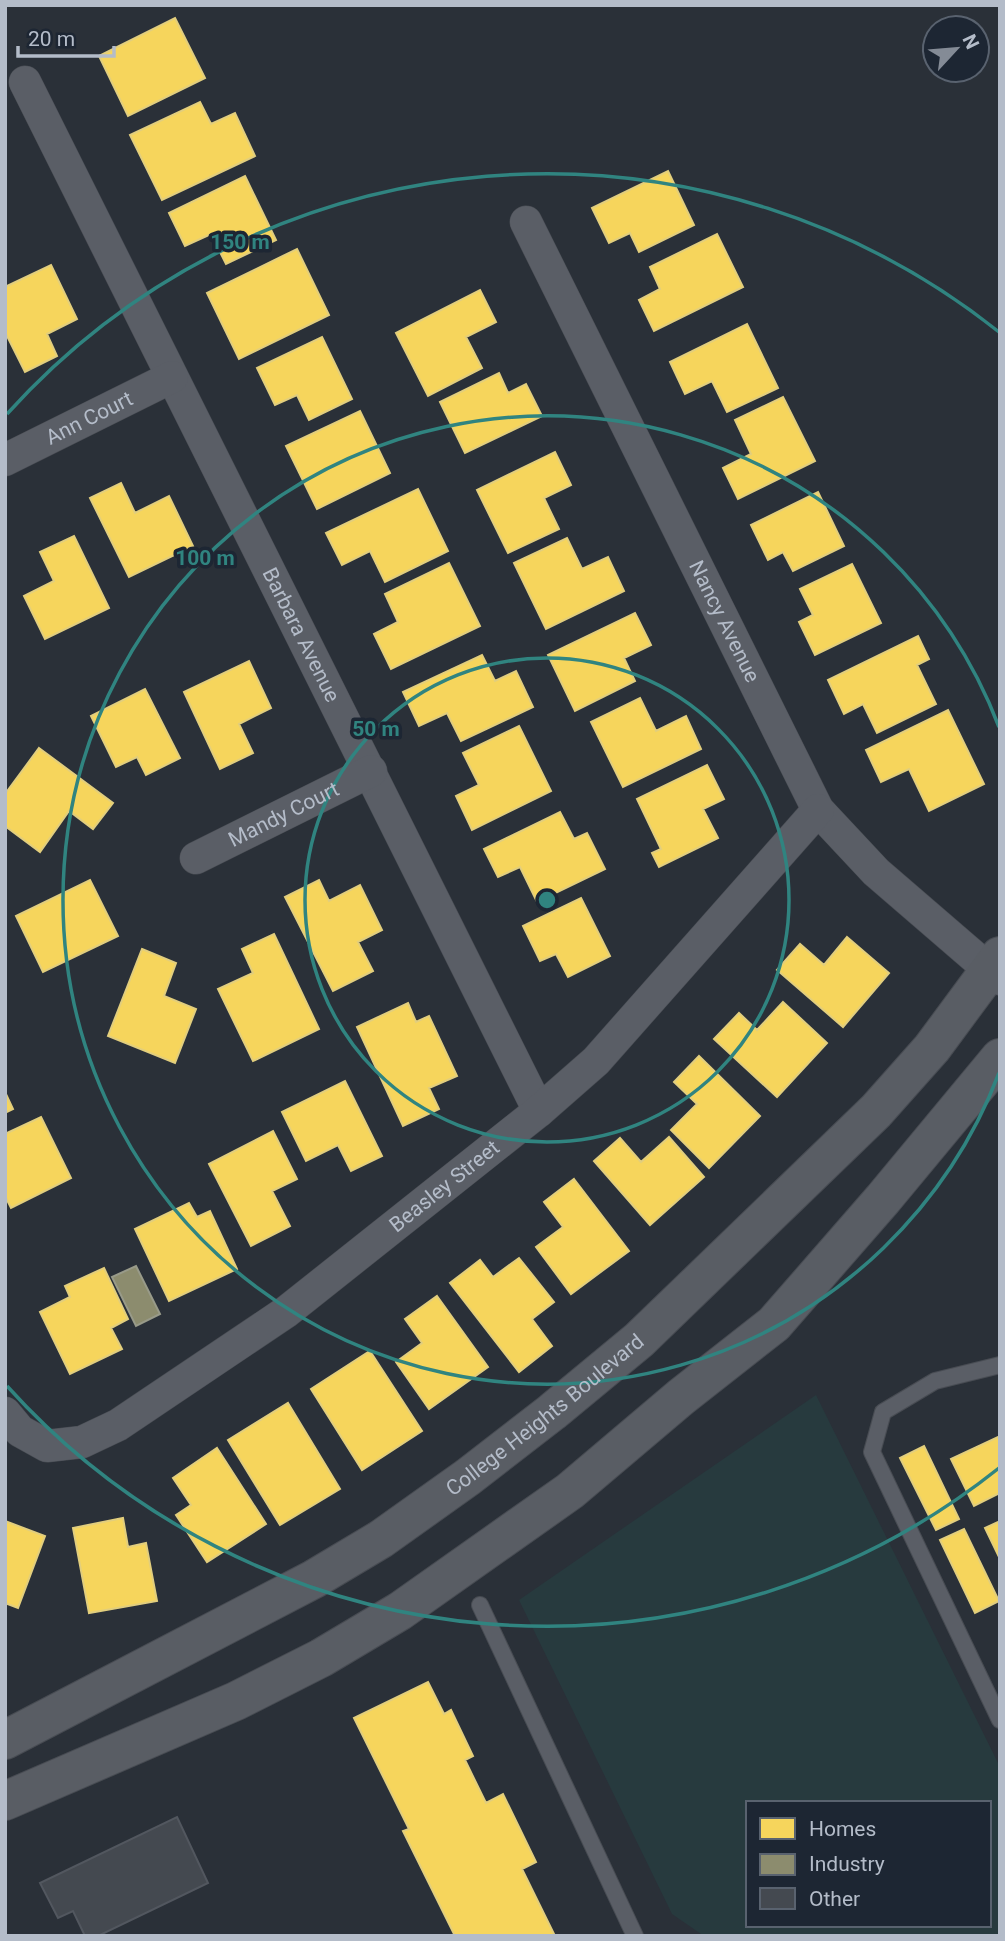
<svg xmlns="http://www.w3.org/2000/svg" width="1005" height="1941" font-family="Roboto,sans-serif">
  <rect width="100%" height="100%" fill="#2a3038"/>
  <path fill="#273a3e" fill-rule="evenodd" d="M 816,1395 L 1000,1767 L 1000,1936 L 704,1936 L 672,1914 L 519,1600 ZM 748,1803 L 989,1803 L 989,1925 L 748,1925 Z"/>
  <path fill="#f6d55c" stroke="#e2ce7d" stroke-width="2" d="M 175,18 L 205,78 L 128,116 L 99,56 Z
    M 200,102 L 211,124 L 235,113 L 255,156 L 162,200 L 130,135 Z
    M 668,171 L 694,225 L 639,252 L 630,233 L 609,243 L 592,208 Z
    M 245,176 L 276,240 L 226,264 L 211,234 L 185,246 L 169,213 Z
    M 717,234 L 743,287 L 654,331 L 639,300 L 660,289 L 650,267 Z
    M 297,249 L 329,315 L 239,359 L 207,293 Z
    M 51,265 L 77,319 L 47,334 L 57,356 L 25,372 L 5,332 L 5,287 Z
    M 480,290 L 496,322 L 466,337 L 482,368 L 428,396 L 396,333 Z
    M 747,324 L 778,388 L 727,412 L 712,381 L 685,394 L 670,362 Z
    M 322,337 L 352,399 L 309,420 L 297,395 L 275,405 L 257,368 Z
    M 499,373 L 508,393 L 526,384 L 542,416 L 465,453 L 440,402 Z
    M 783,397 L 815,461 L 738,499 L 723,468 L 751,454 L 735,420 Z
    M 360,411 L 390,473 L 317,509 L 286,446 Z
    M 555,452 L 571,485 L 544,498 L 559,529 L 508,553 L 477,490 Z
    M 121,483 L 135,513 L 169,496 L 193,546 L 129,577 L 90,498 Z
    M 418,489 L 448,551 L 385,582 L 370,551 L 342,565 L 326,533 Z
    M 818,492 L 844,546 L 793,571 L 783,552 L 768,560 L 751,525 Z
    M 74,536 L 109,608 L 45,639 L 24,596 L 54,581 L 40,552 Z
    M 567,538 L 582,569 L 608,557 L 624,591 L 546,629 L 514,563 Z
    M 449,563 L 480,626 L 391,669 L 374,634 L 398,622 L 385,594 Z
    M 852,564 L 881,623 L 815,655 L 799,622 L 813,615 L 800,589 Z
    M 635,613 L 651,645 L 624,658 L 635,681 L 575,711 L 548,655 Z
    M 918,636 L 929,659 L 917,665 L 936,704 L 877,733 L 863,704 L 844,714 L 828,680 Z
    M 482,655 L 495,681 L 516,671 L 533,707 L 461,741 L 447,713 L 419,726 L 403,692 Z
    M 249,661 L 271,708 L 239,724 L 253,753 L 220,769 L 184,692 Z
    M 145,689 L 180,758 L 146,775 L 137,757 L 116,767 L 91,716 Z
    M 640,698 L 656,731 L 686,716 L 701,749 L 623,787 L 591,722 Z
    M 948,710 L 984,784 L 929,811 L 909,769 L 881,782 L 866,750 Z
    M 519,726 L 551,791 L 472,830 L 456,796 L 479,785 L 463,753 Z
    M 39,748 L 113,803 L 93,829 L 69,811 L 40,852 L 5,826 L 5,794 Z
    M 707,765 L 724,799 L 703,809 L 718,838 L 659,867 L 652,853 L 661,849 L 637,799 Z
    M 560,812 L 574,839 L 587,833 L 605,869 L 537,902 L 520,867 L 498,877 L 484,849 Z
    M 90,880 L 118,936 L 43,972 L 16,916 Z
    M 319,880 L 329,901 L 360,885 L 382,930 L 358,942 L 373,971 L 333,991 L 285,897 Z
    M 581,898 L 610,956 L 568,977 L 556,954 L 540,961 L 523,926 Z
    M 274,934 L 319,1029 L 253,1061 L 218,989 L 253,973 L 242,949 Z
    M 847,937 L 889,973 L 843,1027 L 777,970 L 800,944 L 824,965 Z
    M 142,949 L 176,963 L 164,996 L 196,1009 L 175,1063 L 108,1036 Z
    M 783,1002 L 827,1043 L 777,1097 L 714,1039 L 739,1013 L 757,1030 Z
    M 408,1003 L 416,1022 L 429,1016 L 457,1076 L 429,1088 L 439,1109 L 403,1126 L 357,1027 Z
    M 699,1056 L 760,1116 L 709,1168 L 671,1130 L 697,1104 L 674,1082 Z
    M 345,1081 L 382,1156 L 351,1171 L 338,1145 L 306,1161 L 282,1112 Z
    M 5,1092 L 13,1109 L 5,1113 Z
    M 41,1117 L 71,1178 L 11,1208 L 5,1196 L 5,1134 Z
    M 273,1131 L 297,1179 L 272,1191 L 290,1226 L 251,1246 L 209,1164 Z
    M 669,1137 L 704,1177 L 650,1225 L 594,1161 L 620,1138 L 641,1162 Z
    M 574,1179 L 629,1251 L 571,1294 L 536,1247 L 563,1227 L 544,1202 Z
    M 189,1203 L 197,1217 L 210,1211 L 237,1269 L 169,1301 L 135,1229 Z
    M 519,1258 L 554,1302 L 532,1319 L 552,1346 L 519,1372 L 450,1283 L 480,1260 L 493,1277 Z
    M 104,1268 L 128,1319 L 111,1328 L 122,1349 L 70,1374 L 40,1312 L 70,1297 L 65,1286 Z
    M 437,1296 L 488,1367 L 429,1409 L 396,1362 L 422,1343 L 405,1319 Z
    M 370,1351 L 422,1431 L 362,1470 L 311,1389 Z
    M 288,1403 L 340,1489 L 280,1525 L 228,1440 Z
    M 1000,1436 L 1000,1493 L 974,1506 L 951,1459 Z
    M 924,1446 L 959,1519 L 936,1530 L 900,1458 Z
    M 217,1448 L 266,1524 L 207,1562 L 176,1515 L 191,1505 L 173,1478 Z
    M 123,1518 L 128,1547 L 146,1543 L 157,1601 L 89,1613 L 73,1528 Z
    M 5,1521 L 45,1536 L 18,1608 L 5,1603 Z
    M 1000,1521 L 1000,1559 L 985,1528 Z
    M 964,1529 L 999,1601 L 975,1613 L 940,1540 Z
    M 428,1682 L 444,1714 L 451,1710 L 473,1756 L 465,1760 L 486,1803 L 503,1794 L 536,1862 L 522,1869 L 555,1936 L 455,1936 L 403,1831 L 409,1829 L 354,1718 Z"/>
  <path fill="#8c8c6e" stroke="#989a89" stroke-width="2" d="M 136,1266 L 160,1314 L 136,1326 L 112,1277 Z"/>
  <path fill="#444950" stroke="#52575f" stroke-width="2" d="M 177,1817 L 208,1883 L 98,1936 L 85,1936 L 73,1911 L 58,1918 L 40,1883 Z"/>
  <g fill="none" stroke-linecap="round" stroke-linejoin="round">
    <g stroke="#484c53" stroke-width="18">
      <path id="lane" d="M 1000,1365 L 935,1381 L 883,1412 L 872,1452 L 1000,1720
        M 480,1605 L 635,1936"/>
    </g>
    <g stroke="#484c53" stroke-width="33">
      <g id="street">
        <path id="s1" d="M 25,82 L 539,1111"/>
        <path id="s2" d="M 526,222 L 818,810 L 876,872 L 1000,979"/>
        <path id="s3" d="M 5,460 L 172,377"/>
        <path id="s4" d="M 196,858 L 371,771"/>
        <path id="s5" d="M 5,1413 L 20,1431 L 47,1446 L 82,1442 L 118,1425 L 286,1312 L 539,1111 L 596,1061 L 818,810"/>
      </g>
    </g>
    <g stroke="#484c53" stroke-width="40">
      <g id="secondary">
        <path id="s6" d="M 5,1740 L 314,1579 L 381,1539 L 468,1477 L 552,1412 L 639,1340 L 876,1111 L 932,1048 L 1000,956"/>
        <path d="M 5,1801 L 236,1701 L 321,1658 L 400,1611 L 570,1491 L 681,1397 L 774,1324 L 883,1199 L 1000,1058"/>
      </g>
    </g>
    <use href="#lane" stroke="#5a5e66" stroke-width="16"/>
    <use href="#street" stroke="#5a5e66" stroke-width="32"/>
    <use href="#secondary" stroke="#595d64" stroke-width="38"/>
  </g>
  <g fill="none" stroke="#308480" stroke-width="3.5">
    <circle cx="547" cy="900" r="242"/>
    <path d="M999 1073A484 484 0 1 1 999 727"/>
    <path d="M999 1468A726 726 0 0 1 7 1386M7 414A726 726 0 0 1 999 332"/>
  </g>
  <g text-anchor="middle" stroke-width="7" stroke-linejoin="round" paint-order="stroke">
    <g font-size="21" fill="#b4bcc9" stroke="#1d2633">
      <text dy="7" stroke="none"><textPath href="#s3" startOffset="94">Ann Court</textPath></text>
      <text dy="7" stroke="none"><textPath href="#s2" startOffset="446">Nancy Avenue</textPath></text>
      <text dy="7" stroke="none"><textPath href="#s1" startOffset="618">Barbara Avenue</textPath></text>
      <text dy="7" stroke="none"><textPath href="#s4" startOffset="98">Mandy Court</textPath></text>
      <text dy="7" stroke="none"><textPath href="#s5" startOffset="534">Beasley Street</textPath></text>
      <text dy="7" stroke="none"><textPath href="#s6" startOffset="632">College Heights Boulevard</textPath></text>
    </g>
  </g>
  <circle cx="547" cy="900" r="10" fill="#308480" stroke="#1d2633" stroke-width="3.5"/>
  <g font-size="21" text-anchor="middle" font-weight="bold" fill="#308480" stroke="#1d2633" stroke-width="7" stroke-linejoin="round" paint-order="stroke">
    <text x="240" y="249">150 m</text>
    <text x="205" y="565">100 m</text>
    <text x="376" y="736">50 m</text>
  </g>
  <rect width="1005" height="1941" fill="none" stroke="#b4bcc9" stroke-width="14"/>
  <rect x="746" y="1801" width="245" height="126" fill="#1d2633" stroke="#59626f" stroke-width="2"/>
  <rect x="760" y="1818" width="35" height="21" fill="#f6d55c" stroke="#59626f" stroke-width="2"/>
  <text x="809" y="1836" font-size="21" fill="#b4bcc9">Homes</text>
  <rect x="760" y="1854" width="35" height="21" fill="#8c8c6e" stroke="#59626f" stroke-width="2"/>
  <text x="809" y="1871" font-size="21" fill="#b4bcc9">Industry</text>
  <rect x="760" y="1888" width="35" height="21" fill="#444950" stroke="#59626f" stroke-width="2"/>
  <text x="809" y="1906" font-size="21" fill="#b4bcc9">Other</text>
  <g transform="translate(956 49) rotate(64)"><circle r="33" fill="#1d2633" stroke="#59626f" stroke-width="2"/>
  <path d="M0-5L12 26L0 18L-12 26Z" fill="#848b96"/>
  <text y="-10" font-size="19" font-weight="bold" text-anchor="middle" fill="#b4bcc9">N</text>
  </g>
  <path d="M18 46v10h96v-10" fill="none" stroke="#b4bcc9" stroke-width="3.5"/>
  <text x="28" y="46" font-size="21" fill="#b4bcc9" stroke="#1d2633" stroke-width="5" paint-order="stroke">20 m</text>
</svg>
